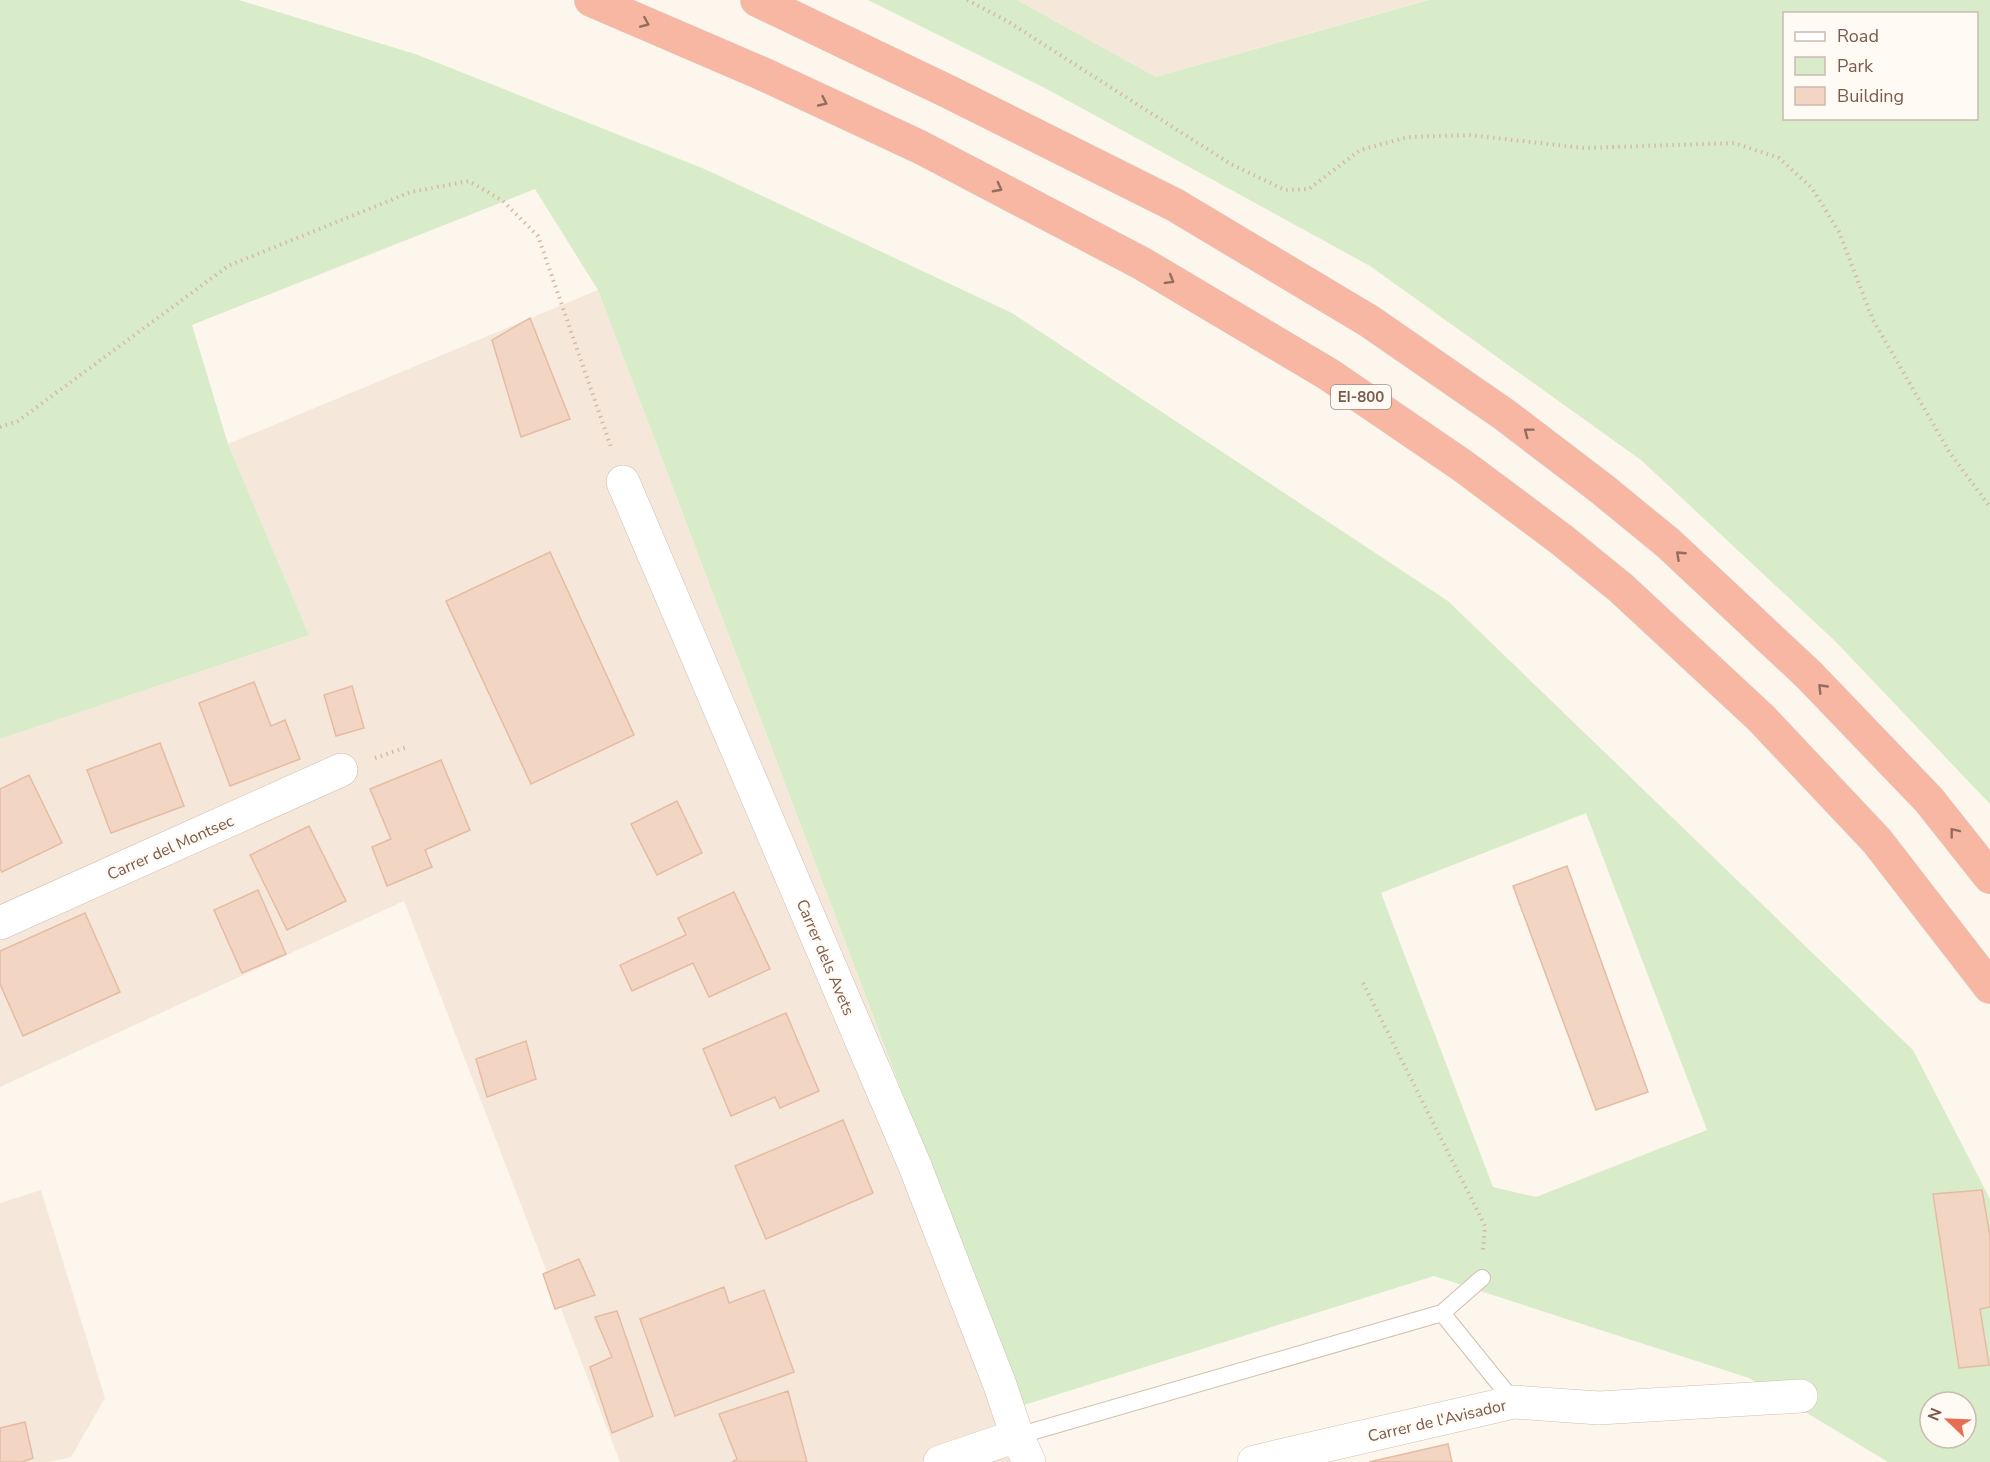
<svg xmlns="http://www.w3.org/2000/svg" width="1990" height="1462" font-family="'Nunito Sans',sans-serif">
  <rect width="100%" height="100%" fill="#fdf6ec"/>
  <path fill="#f5e8da" d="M 1017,0 L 1427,0 L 1156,77 Z
    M 598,290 L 1042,1462 L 620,1462 L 404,901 L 0,1087 L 0,739 L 309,635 L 228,444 Z
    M 41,1190 L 105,1398 L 71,1457 L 50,1462 L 0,1462 L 0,1203 Z"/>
  <path fill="#d8ecc9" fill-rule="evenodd" d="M 0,0 L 239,0 L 418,55 L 707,170 L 1012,313 L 1448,601 L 1913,1050 L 1990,1199 L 1990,1462 L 1888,1462 L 1749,1378 L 1434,1276 L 1021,1406 L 598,290 L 535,189 L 192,325 L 228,444 L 309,635 L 0,739 ZM 1586,813 L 1707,1130 L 1536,1197 L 1493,1187 L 1381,893 ZM 1930,1402 L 1966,1402 L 1966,1438 L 1930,1438 Z
    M 868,0 L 1017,0 L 1156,77 L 1428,0 L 1990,0 L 1990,804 L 1836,642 L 1641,460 L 1370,266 L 1043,87 ZM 1784,14 L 1976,14 L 1976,118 L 1784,118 Z"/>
  <path fill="#f3d5c3" stroke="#e6bba3" stroke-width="1.5" d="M 530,318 L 570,419 L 521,437 L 492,340 Z
    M 550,552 L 634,735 L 531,784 L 446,601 Z
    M 254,682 L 271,726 L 285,720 L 300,759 L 230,786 L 199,703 Z
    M 352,686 L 364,728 L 336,736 L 324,695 Z
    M 160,743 L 184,806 L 111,833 L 87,770 Z
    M 441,760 L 470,830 L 425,850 L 432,867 L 387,886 L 372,847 L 391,839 L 370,789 Z
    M 29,775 L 62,843 L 2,872 L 0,869 L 0,789 Z
    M 677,801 L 702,853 L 657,875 L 631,824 Z
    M 309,826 L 346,901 L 287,930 L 250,855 Z
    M 1567,866 L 1648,1092 L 1596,1110 L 1513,886 Z
    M 258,890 L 286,954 L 242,973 L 214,910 Z
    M 734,892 L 770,969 L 709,997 L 693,963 L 632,991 L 620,965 L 686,935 L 678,918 Z
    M 85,913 L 120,992 L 23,1036 L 0,984 L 0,951 Z
    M 786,1013 L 819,1091 L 780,1108 L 775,1097 L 731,1116 L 703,1049 Z
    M 526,1041 L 536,1079 L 487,1097 L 476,1059 Z
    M 843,1120 L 873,1193 L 766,1239 L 735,1166 Z
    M 1982,1190 L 1990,1236 L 1990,1307 L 1980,1309 L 1989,1365 L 1959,1368 L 1933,1194 Z
    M 579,1259 L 595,1295 L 555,1309 L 543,1274 Z
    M 724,1287 L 729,1303 L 764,1290 L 794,1372 L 675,1416 L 640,1319 Z
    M 617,1311 L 653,1416 L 612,1433 L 590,1367 L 612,1357 L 595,1317 Z
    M 788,1391 L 807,1462 L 732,1462 L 737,1459 L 719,1414 Z
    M 25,1422 L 33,1458 L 22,1462 L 0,1462 L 0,1428 Z
    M 1448,1444 L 1452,1462 L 1369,1462 Z"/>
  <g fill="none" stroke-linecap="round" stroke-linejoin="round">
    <g stroke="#d1beb0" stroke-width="18">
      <path id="lane" d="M 1442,1313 L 1514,1402
        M 1017,1436 L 1442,1313 L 1482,1278"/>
    </g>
    <g stroke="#d1beb0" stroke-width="34">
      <path id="street" d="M 623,482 L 915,1166 L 1000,1385 L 1017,1436 L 1029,1462
        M 0,923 L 341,770
        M 940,1462 L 1017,1436
        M 1254,1462 L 1514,1402 L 1599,1408 L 1801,1396"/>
    </g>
    <g stroke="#dad1cd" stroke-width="34">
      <path id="highway" d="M 591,0 L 763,74 L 920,147 L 1141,263 L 1328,374 L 1463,466 L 1562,540 L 1621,588 L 1761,718 L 1877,841 L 1990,987
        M 757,0 L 949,92 L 1175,205 L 1369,321 L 1505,415 L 1602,489 L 1668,543 L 1809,675 L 1929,800 L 1990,877"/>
    </g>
    <path stroke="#d9b8a5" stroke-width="4" stroke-dasharray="1.5 4.5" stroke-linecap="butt" d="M 967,0 L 1007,21 L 1229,163 L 1285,190 L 1309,189 L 1360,150 L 1408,137 L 1469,135 L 1584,148 L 1734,143 L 1779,158 L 1812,188 L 1839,232 L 1873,320 L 1950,453 L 1990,507
      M 0,427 L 18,421 L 228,266 L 411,192 L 469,181 L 503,201 L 538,236 L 612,450
      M 375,758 L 407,747
      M 1363,983 L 1485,1226 L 1483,1251"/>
    <use href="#lane" stroke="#fff" stroke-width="16"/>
    <use href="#street" stroke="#fff" stroke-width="33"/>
    <use href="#highway" stroke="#f7b7a3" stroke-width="33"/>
  </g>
  <defs><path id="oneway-chevron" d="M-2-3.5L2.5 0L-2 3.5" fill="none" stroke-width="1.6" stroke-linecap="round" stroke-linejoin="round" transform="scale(1.5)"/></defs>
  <g stroke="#936e5e">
    <use href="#oneway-chevron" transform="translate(645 23) rotate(23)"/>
    <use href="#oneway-chevron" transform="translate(823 102) rotate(25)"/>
    <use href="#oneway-chevron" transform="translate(998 188) rotate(28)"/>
    <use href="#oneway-chevron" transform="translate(1170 280) rotate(31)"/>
    <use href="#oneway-chevron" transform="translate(1528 432) rotate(-143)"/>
    <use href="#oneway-chevron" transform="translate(1680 555) rotate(-137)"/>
    <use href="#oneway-chevron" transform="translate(1822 688) rotate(-134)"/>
    <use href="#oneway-chevron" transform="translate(1954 832) rotate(-128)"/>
  </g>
  <g text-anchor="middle" stroke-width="4.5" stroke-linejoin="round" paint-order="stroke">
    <rect fill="#fffaf3" stroke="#a28b7f" stroke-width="1.5" x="1331" y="385" width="60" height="24" rx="4.5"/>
    <g font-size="15" font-weight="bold" fill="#7a5c4d">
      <text x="1361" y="402">EI-800</text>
    </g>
    <g font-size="16" fill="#7a5c4d" stroke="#fffaf3">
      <text transform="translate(170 847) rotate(-24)" y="6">Carrer del Montsec</text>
      <text transform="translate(826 957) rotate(67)" y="6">Carrer dels Avets</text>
      <text transform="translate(1437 1420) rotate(-13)" y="6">Carrer de l'Avisador</text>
    </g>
  </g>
  <rect x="1783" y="12" width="195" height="108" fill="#fffaf3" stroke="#cabbb1" stroke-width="1.5"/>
  <rect x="1795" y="32" width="30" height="9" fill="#ffffff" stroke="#cabbb1" stroke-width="1.5"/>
  <text x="1837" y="42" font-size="18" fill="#7a5c4d">Road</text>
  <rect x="1795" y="57" width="30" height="18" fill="#d8ecc9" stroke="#cabbb1" stroke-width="1.5"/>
  <text x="1837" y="72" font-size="18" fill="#7a5c4d">Park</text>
  <rect x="1795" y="87" width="30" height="18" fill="#f3d5c3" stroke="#cabbb1" stroke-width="1.5"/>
  <text x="1837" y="102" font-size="18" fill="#7a5c4d">Building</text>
  <g transform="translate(1948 1420) rotate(293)"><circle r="28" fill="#fffaf3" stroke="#cabbb1" stroke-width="1.5"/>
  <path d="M0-4.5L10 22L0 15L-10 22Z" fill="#e76f51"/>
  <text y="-9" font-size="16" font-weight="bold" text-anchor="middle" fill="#7a5c4d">N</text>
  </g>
</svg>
